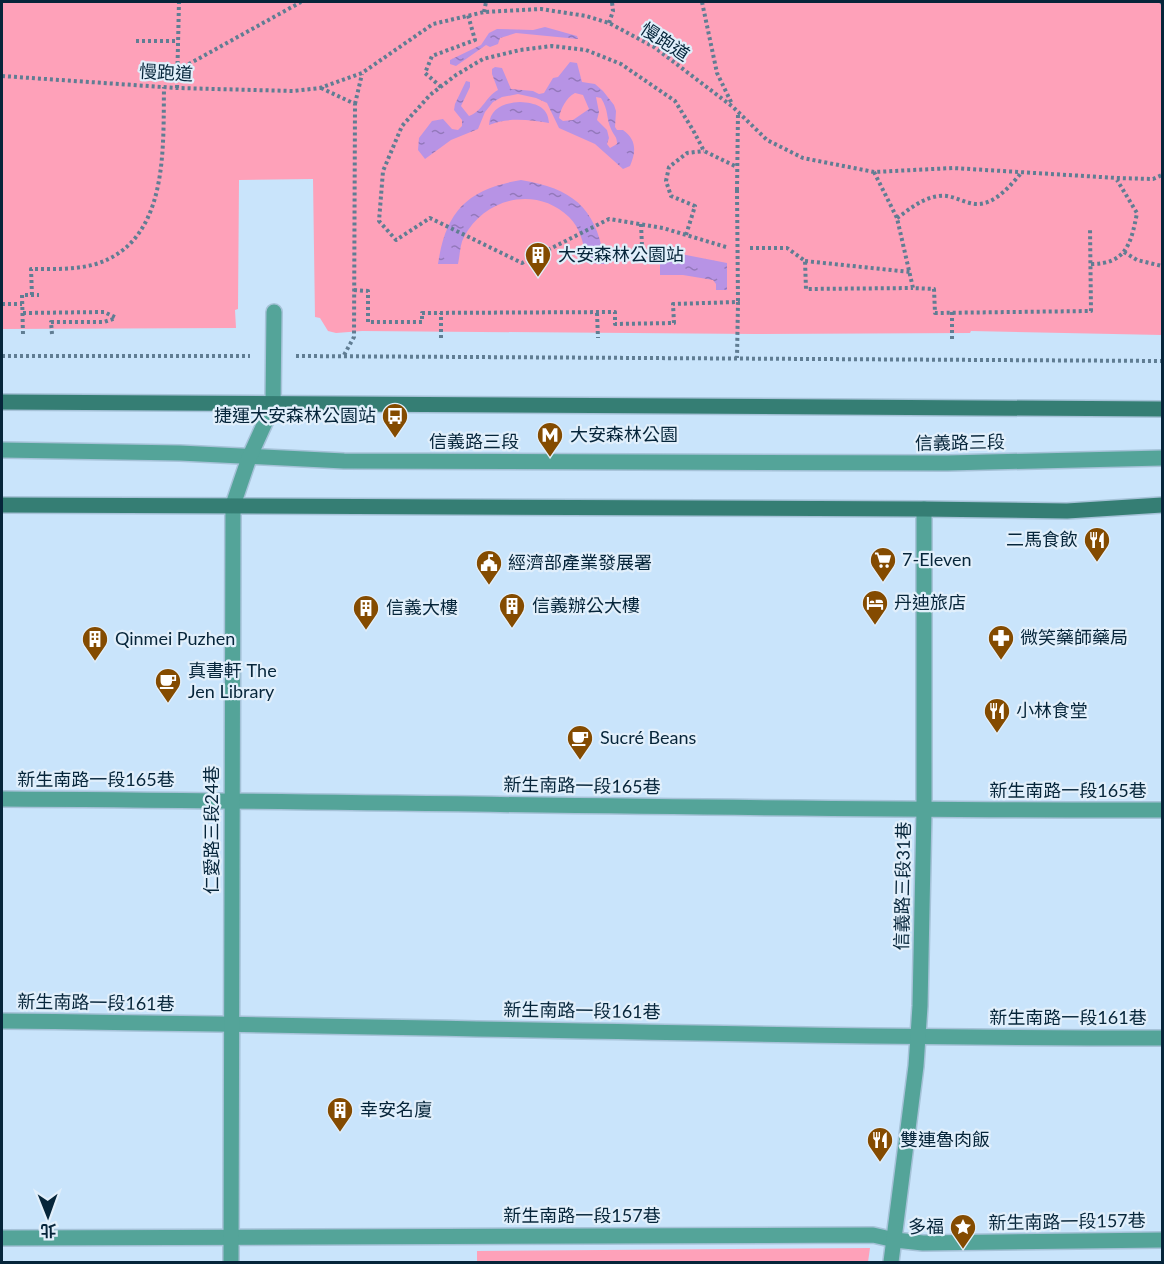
<svg xmlns="http://www.w3.org/2000/svg" width="1164" height="1264" font-family="Lato,'Noto Sans TC',sans-serif">
  <defs>
    <pattern id="water-ripples" width="26" height="14" patternUnits="userSpaceOnUse" patternTransform="scale(1.5)"><rect width="26" height="14" fill="#b793e5"/><path d="M2 4q2-2 4 0t4 0M15 11q2-2 4 0t4 0" fill="none" stroke="#9378bb"/></pattern>
  </defs>
  <rect width="100%" height="100%" fill="#c9e4fb"/>
  <path fill="#fea1b9" d="M 2,2 L 1162,2 L 1162,335 L 971,331 L 970,333 L 754,334 L 362,331 L 336,333 L 328,331 L 320,318 L 315,317 L 313,179 L 239,180 L 238,309 L 235,310 L 236,328 L 2,329 Z
    M 870,1248 L 868,1262 L 477,1262 L 477,1251 Z"/>
  <path fill="url(#water-ripples)" fill-rule="evenodd" d="M 545,27 L 577,36 L 578,39 L 516,33 L 500,38 L 498,44 L 490,47 L 486,45 L 456,66 L 450,64 L 450,60 L 481,45 L 489,33 L 497,29 L 533,30 Z
    M 570,62 L 577,63 L 582,82 L 595,84 L 603,91 L 614,105 L 616,111 L 615,127 L 617,130 L 623,130 C 637,140 636,152 630,166 L 623,169 L 595,144 L 559,128 L 547,103 L 536,98 L 518,94 L 502,97 L 493,102 L 485,112 L 478,129 L 451,140 L 425,159 L 418,150 L 419,138 L 432,121 L 443,119 L 452,129 L 458,130 L 462,126 L 462,120 L 454,110 L 455,104 L 466,81 L 470,82 L 470,87 L 461,106 L 469,116 C 483,111 486,96 498,90 L 492,74 L 492,69 L 495,67 L 502,68 L 511,89 L 533,91 L 539,94 L 544,93 L 553,78 L 558,77 ZM 575,93 L 583,95 L 589,109 L 573,120 L 563,121 L 559,118 C 561,108 566,98 575,93 ZM 596,97 L 601,98 C 609,111 606,118 611,129 C 614,136 617,136 617,144 L 610,148 L 607,144 L 609,138 L 607,130 L 597,120 L 599,112 Z
    M 520,102 C 535,103 548,106 549,123 C 530,120 508,117 489,125 C 490,108 504,103 520,102 Z
    M 521,180 C 575,189 597,209 605,264 L 587,263 C 584,247 582,230 569,217 C 536,185 484,198 464,237 C 460,244 460,255 458,264 L 438,264 C 446,210 468,189 521,180 Z
    M 660,247 L 681,254 L 727,263 L 727,290 L 716,290 L 716,284 L 713,280 L 683,275 L 660,275 Z"/>
  <g fill="none" stroke-linecap="round" stroke-linejoin="round">
    <g stroke="#a6c2d8" stroke-width="18">
      <path id="lane" d="M 273,405 L 274,312
        M 2,450 L 180,453 L 344,461 L 947,463 L 1162,458
        M 2,799 C 389,801 775,811 1162,810
        M 2,1021 C 389,1025 775,1038 1162,1038
        M 2,1238 L 873,1235 L 895,1240 L 923,1243 L 1162,1240"/>
    </g>
    <g stroke="#a6c2d8" stroke-width="18">
      <path id="street" d="M 231,1262 L 233,505 L 249,458 L 273,405
        M 891,1262 L 916,1066 L 920,1006 L 924,811 L 924,509"/>
    </g>
    <g stroke="#a6c2d8" stroke-width="18">
      <path id="secondary" d="M 2,402 L 1162,409
        M 2,505 L 924,509 L 1067,511 L 1162,505"/>
    </g>
    <path stroke="#607d93" stroke-width="4" stroke-dasharray="3 3" stroke-linecap="butt" d="M 702,2 L 717,73 L 732,104
      M 1161,2 L 1162,3
      M 484,12 L 486,2
      M 609,23 L 613,11 L 612,2
      M 136,41 L 178,41
      M 178,70 L 301,2
      M 2,76 L 177,88 L 293,91 L 320,88 L 362,73 L 433,24 L 484,12 L 541,9 L 586,16 L 609,23 L 654,47 L 733,107 L 767,140 L 803,158 L 874,172 L 953,168 L 1117,178 L 1153,179 L 1162,175
      M 441,87 L 425,73 L 432,56 L 475,40 L 468,15
      M 177,88 L 179,2
      M 321,88 L 355,104 L 354,337 L 344,355
      M 355,104 L 362,74
      M 874,172 L 897,218 L 913,288 L 934,289 L 935,313 L 1091,311 L 1090,228
      M 737,190 L 738,113
      M 897,218 C 910,209 922,198 939,196 C 952,194 963,203 976,204 C 995,205 1011,185 1022,172
      M 641,224 L 642,246
      M 686,235 L 695,206 L 671,196 L 666,181 L 669,167 L 687,153 L 704,151
      M 726,247 L 663,228 L 609,219 L 522,263 L 430,218 L 396,240 L 379,221 L 383,171 L 402,126 L 430,95 L 456,75 L 483,59 L 520,50 L 552,46 L 586,50 L 621,64 L 675,101 L 693,130 L 704,151 L 737,167
      M 750,248 L 787,248 L 805,261 L 806,289 L 913,288
      M 1124,252 L 1137,260 L 1162,266
      M 805,261 L 910,272
      M 1091,264 C 1126,264 1131,244 1137,213 L 1117,180
      M 354,290 L 368,291 L 368,322 L 422,322 L 422,313 L 615,312 L 615,324 L 674,323 L 673,304 L 738,302 L 737,358
      M 32,295 L 31,269 C 53,269 75,270 96,264 C 169,241 163,149 164,87
      M 2,304 L 22,304
      M 952,312 L 952,340
      M 23,313 L 104,312 L 117,318
      M 597,313 L 598,338
      M 23,334 L 22,295 L 39,295
      M 52,334 L 51,322 L 104,322 L 116,318
      M 441,338 L 441,313
      M 2,356 L 250,356
      M 296,356 L 1162,361"/>
    <use href="#lane" stroke="#54a499" stroke-width="15"/>
    <use href="#street" stroke="#54a499" stroke-width="15"/>
    <use href="#secondary" stroke="#357e74" stroke-width="15"/>
    <path stroke="#607d93" stroke-width="4" stroke-dasharray="3 3" stroke-linecap="butt" d="M 737,190 L 738,302"/>
  </g>
  <defs>
    <g id="building-pin" transform="scale(1.35)"><path d="M0 17L-7.5 6A9.5 9.5 0 1 1 7.5 6Z" fill="#844b00" stroke="#e1effb"/><path d="M-4-6H4V6H1V3H-1V6H-4ZM-2.5-4.3h1.7v1.8h-1.7ZM.8-4.3h1.7v1.8H.8ZM-2.5-1h1.7V.8h-1.7ZM.8-1h1.7V.8H.8Z" fill="#fff"/></g>
    <g id="bus-pin" transform="scale(1.35)"><path d="M0 17L-7.5 6A9.5 9.5 0 1 1 7.5 6Z" fill="#844b00" stroke="#e1effb"/><path d="M-5-6H5V4H4V6H2V4H-2V6H-4V4H-5ZM-3.5-4V0h7V-4ZM-3.5 1.2v1.5H-2V1.2ZM2 1.2v1.5H3.5V1.2Z" fill="#fff"/></g>
    <g id="metro-pin" transform="scale(1.35)"><path d="M0 17L-7.5 6A9.5 9.5 0 1 1 7.5 6Z" fill="#844b00" stroke="#e1effb"/><path d="M-5.5 5V-5H-3L0 0L3-5H5.5V5H3V-.5L0 4L-3-.5V5Z" fill="#fff"/></g>
    <g id="restaurant-pin" transform="scale(1.35)"><path d="M0 17L-7.5 6A9.5 9.5 0 1 1 7.5 6Z" fill="#844b00" stroke="#e1effb"/><path d="M-5-6h1v4h1v-4h1v4h1v-4h1v5L-1.5 .5V6h-2V.5L-5-1ZM5-6V6H3V1.5H1.5Q1.5-4 5-6Z" fill="#fff"/></g>
    <g id="supermarket-pin" transform="scale(1.35)"><path d="M0 17L-7.5 6A9.5 9.5 0 1 1 7.5 6Z" fill="#844b00" stroke="#e1effb"/><path d="M-6-5.5h2.5l.6 2H6L4.5 2H-2.5L-4.4-4H-6ZM-1.5 3.2a1.3 1.3 0 1 0 .1 0ZM3 3.2a1.3 1.3 0 1 0 .1 0Z" fill="#fff"/></g>
    <g id="civic-pin" transform="scale(1.35)"><path d="M0 17L-7.5 6A9.5 9.5 0 1 1 7.5 6Z" fill="#844b00" stroke="#e1effb"/><path d="M-.6-6.5H3V-4.5H.6V-3L4-1V1h2V6H-6V1h2V-1L-.6-3ZM-1.2 2.5V6h2.4V2.5Z" fill="#fff"/></g>
    <g id="hotel-pin" transform="scale(1.35)"><path d="M0 17L-7.5 6A9.5 9.5 0 1 1 7.5 6Z" fill="#844b00" stroke="#e1effb"/><path d="M-6-4.5h1.5V1H6V5H4.5V3h-9V5H-6ZM-4 0a1.8 1.8 0 1 1 3.6 0ZM.5 0V-2.5h3Q6-2.5 6 0Z" fill="#fff"/></g>
    <g id="pharmacy-pin" transform="scale(1.35)"><path d="M0 17L-7.5 6A9.5 9.5 0 1 1 7.5 6Z" fill="#844b00" stroke="#e1effb"/><path d="M-2-6h4v4h4v4h-4v4h-4v-4h-4v-4h4Z" fill="#fff"/></g>
    <g id="cafe-pin" transform="scale(1.35)"><path d="M0 17L-7.5 6A9.5 9.5 0 1 1 7.5 6Z" fill="#844b00" stroke="#e1effb"/><path d="M-5.5-4.5H6V0H3Q3 3.5 0 3.5H-2.5Q-5.5 3.5-5.5 0ZM3-3.2v2h1.7v-2ZM-6 4.5H4V6H-6Z" fill="#fff"/></g>
    <g id="sight-pin" transform="scale(1.35)"><path d="M0 17L-7.5 6A9.5 9.5 0 1 1 7.5 6Z" fill="#844b00" stroke="#e1effb"/><path d="M0-6L1.8-2.2L6-1.7L2.9 1.2L3.7 5.4L0 3.3L-3.7 5.4L-2.9 1.2L-6-1.7L-1.8-2.2Z" fill="#fff"/></g>
  </defs>
  <g fill-rule="evenodd">
    <use href="#building-pin" x="538" y="255"/>
    <use href="#bus-pin" x="395" y="416"/>
    <use href="#metro-pin" x="550" y="435"/>
    <use href="#restaurant-pin" x="1097" y="540"/>
    <use href="#supermarket-pin" x="883" y="560"/>
    <use href="#civic-pin" x="489" y="563"/>
    <use href="#hotel-pin" x="875" y="603"/>
    <use href="#building-pin" x="512" y="606"/>
    <use href="#building-pin" x="366" y="608"/>
    <use href="#pharmacy-pin" x="1001" y="638"/>
    <use href="#building-pin" x="95" y="639"/>
    <use href="#cafe-pin" x="168" y="681"/>
    <use href="#restaurant-pin" x="997" y="711"/>
    <use href="#cafe-pin" x="580" y="738"/>
    <use href="#building-pin" x="340" y="1110"/>
    <use href="#restaurant-pin" x="880" y="1140"/>
    <use href="#sight-pin" x="963" y="1227"/>
  </g>
  <g text-anchor="middle" stroke-width="4.5" stroke-linejoin="round" paint-order="stroke">
    <g font-size="18" fill="#06253a" stroke="#e1effb">
      <text transform="translate(665 42) rotate(33)" y="6">慢跑道</text>
      <text transform="translate(166 73) rotate(3)" y="6">慢跑道</text>
      <text x="474" y="448">信義路三段</text>
      <text transform="translate(960 443) rotate(-1)" y="6">信義路三段</text>
      <text x="96" y="786">新生南路一段165巷</text>
      <text transform="translate(582 786) rotate(1)" y="6">新生南路一段165巷</text>
      <text x="1068" y="797">新生南路一段165巷</text>
      <text transform="translate(212 830) rotate(-90)" y="6">仁愛路三段24巷</text>
      <text transform="translate(903 886) rotate(-89)" y="6">信義路三段31巷</text>
      <text transform="translate(96 1003) rotate(1)" y="6">新生南路一段161巷</text>
      <text transform="translate(582 1011) rotate(1)" y="6">新生南路一段161巷</text>
      <text x="1068" y="1024">新生南路一段161巷</text>
      <text x="582" y="1222">新生南路一段157巷</text>
      <text transform="translate(1067 1222) rotate(-1)" y="6">新生南路一段157巷</text>
    </g>
    <g font-size="18" fill="#06253a" stroke="#e1effb" text-anchor="start">
      <text x="558" y="261">大安森林公園站</text>
      <text x="376" y="422" text-anchor="end">捷運大安森林公園站</text>
      <text x="570" y="441">大安森林公園</text>
      <text x="1078" y="546" text-anchor="end">二馬食飲</text>
      <text x="902" y="566">7-Eleven</text>
      <text x="508" y="569">經濟部產業發展署</text>
      <text x="894" y="609">丹迪旅店</text>
      <text x="532" y="612">信義辦公大樓</text>
      <text x="386" y="614">信義大樓</text>
      <text x="1020" y="644">微笑藥師藥局</text>
      <text x="115" y="645">Qinmei Puzhen</text>
      <text x="188" y="677">真書軒 The<tspan x="188" dy="21">Jen Library</tspan></text>
      <text x="1016" y="717">小林食堂</text>
      <text x="600" y="744">Sucré Beans</text>
      <text x="360" y="1116">幸安名廈</text>
      <text x="900" y="1146">雙連魯肉飯</text>
      <text x="944" y="1233" text-anchor="end">多福</text>
    </g>
  </g>
  <rect width="1164" height="1264" fill="none" stroke="#06253a" stroke-width="6"/>
  <g transform="translate(48 1216) rotate(179)" stroke="#e1effb" stroke-width="4.5" paint-order="stroke">
  <path d="M0-4.5L10 22L0 15L-10 22Z" fill="#06253a"/>
  <text y="-9" font-size="16" font-weight="bold" text-anchor="middle" fill="#06253a">北</text>
  </g>
</svg>
